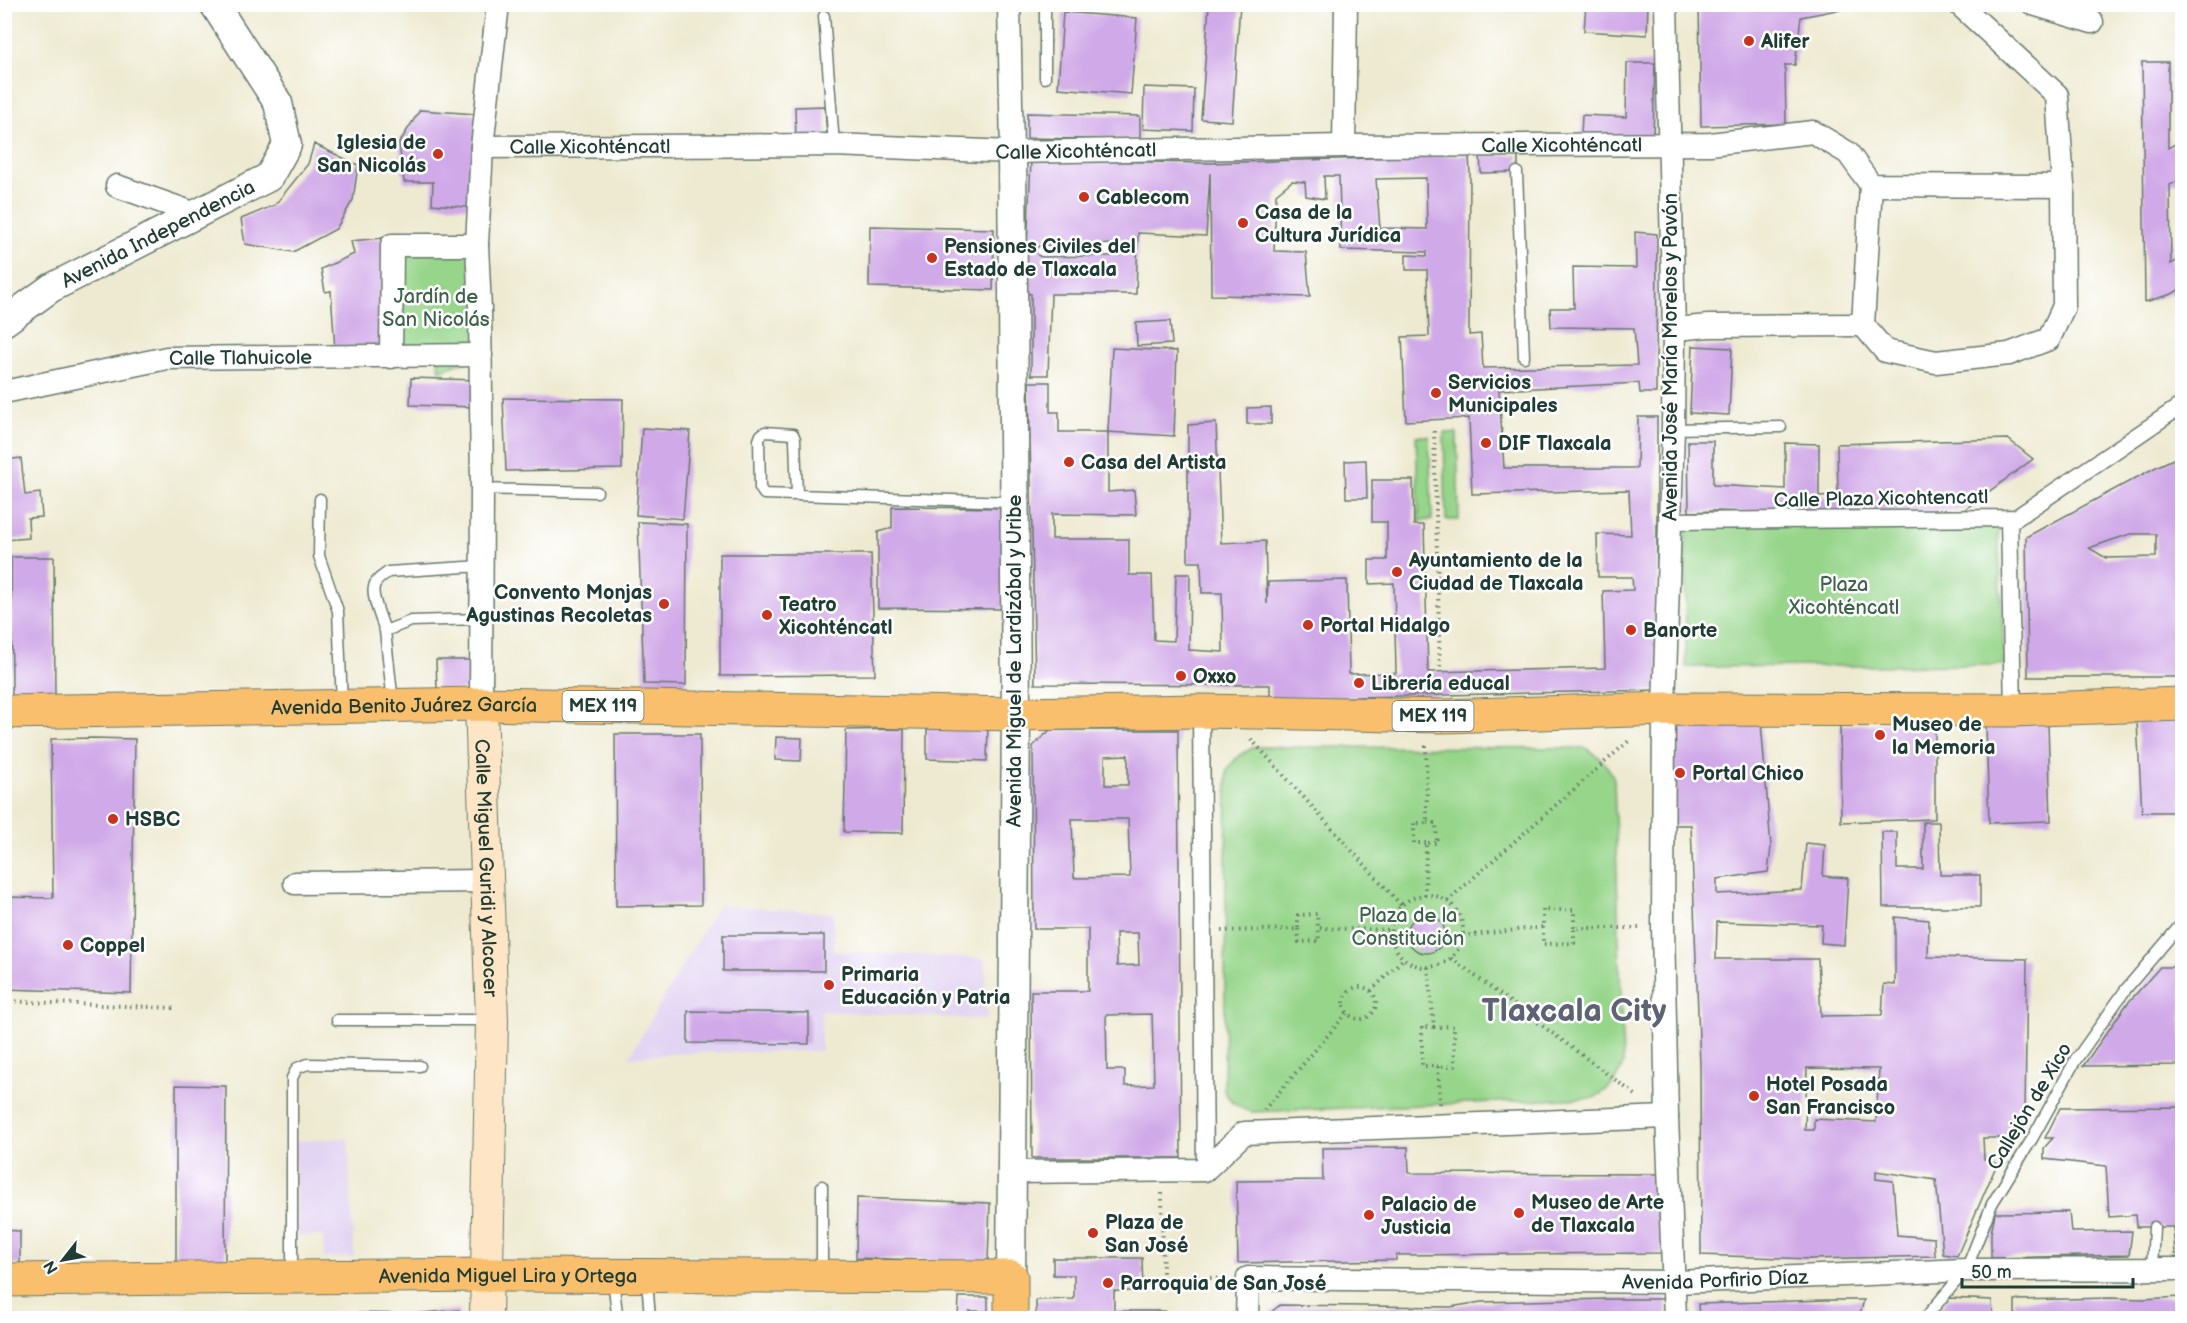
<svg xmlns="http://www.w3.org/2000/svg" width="2187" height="1323" font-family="'Balsamiq Sans',sans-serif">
  <rect width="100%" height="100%" fill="#fff"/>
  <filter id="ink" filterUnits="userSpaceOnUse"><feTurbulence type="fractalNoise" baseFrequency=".0167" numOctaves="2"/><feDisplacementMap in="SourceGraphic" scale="12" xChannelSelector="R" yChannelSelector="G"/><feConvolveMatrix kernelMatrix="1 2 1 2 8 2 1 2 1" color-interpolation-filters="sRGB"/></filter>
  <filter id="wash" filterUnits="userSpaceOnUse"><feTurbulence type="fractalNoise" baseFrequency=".008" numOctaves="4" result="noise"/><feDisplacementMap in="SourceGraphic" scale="24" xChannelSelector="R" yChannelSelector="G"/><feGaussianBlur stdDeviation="1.35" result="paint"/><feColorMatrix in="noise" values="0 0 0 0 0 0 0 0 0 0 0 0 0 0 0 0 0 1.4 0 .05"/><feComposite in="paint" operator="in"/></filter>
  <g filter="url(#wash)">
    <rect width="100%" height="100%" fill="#eeead1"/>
    <path fill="#e2d4f3" d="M 718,905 L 834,913 L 833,951 L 985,959 L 987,1020 L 821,1011 L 821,1051 L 681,1053 L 629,1057 Z
      M 348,1138 L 354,1257 L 324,1258 L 323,1236 L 298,1236 L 294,1141 Z"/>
    <path fill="#96d58a" stroke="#5a895f" stroke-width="1.5" d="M 392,245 L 477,245 L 481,355 L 440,371 L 437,355 L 391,357 Z
      M 1444,433 L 1457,433 L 1459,520 L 1446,520 Z
      M 1416,436 L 1429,436 L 1432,520 L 1419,521 Z
      M 1685,523 L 1998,525 L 2004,665 L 1686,667 Z
      M 1255,747 L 1585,748 C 1600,756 1607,763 1614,779 L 1623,1064 C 1615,1084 1612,1088 1593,1098 L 1253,1112 C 1239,1109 1232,1104 1224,1091 L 1227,770 C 1235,758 1242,753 1255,747 Z"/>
    <g id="blocks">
      <path fill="#d0a9e8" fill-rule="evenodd" d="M 1209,4 L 1240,4 L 1232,121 L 1201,119 Z
        M 1586,4 L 1648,4 L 1647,35 L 1584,31 Z
        M 1699,4 L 1858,4 L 1858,6 L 1801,17 L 1795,65 L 1785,65 L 1786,124 L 1701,126 Z
        M 1063,12 L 1137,18 L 1131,94 L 1058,88 Z
        M 2142,62 L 2168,62 L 2168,148 L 2182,140 L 2182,179 L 2170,185 L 2171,264 L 2182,258 L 2182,288 L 2172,294 L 2145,302 Z
        M 1627,63 L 1655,63 L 1653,138 L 1581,135 L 1582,115 L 1626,117 Z
        M 1144,87 L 1194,89 L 1193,131 L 1143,129 Z
        M 825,106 L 827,137 L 796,139 L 795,107 Z
        M 420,110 L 476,114 L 476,208 L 432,204 L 433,182 L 404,182 L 399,143 Z
        M 1027,113 L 1140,116 L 1140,140 L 1027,138 Z
        M 314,144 L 358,165 L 353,200 L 336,229 L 293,252 L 245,244 L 241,219 L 275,205 L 308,164 Z
        M 1469,155 L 1470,173 L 1469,335 L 1481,334 L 1483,368 L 1637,365 L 1634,328 L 1551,327 L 1550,308 L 1574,308 L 1573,267 L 1636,268 L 1635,232 L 1657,234 L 1656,393 L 1640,393 L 1639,383 L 1499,390 L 1504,468 L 1637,468 L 1638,417 L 1657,417 L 1657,589 L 1660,690 L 1270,699 L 1270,685 L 1035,684 L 1029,382 L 1050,382 L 1050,412 L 1059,412 L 1059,432 L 1108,432 L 1112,348 L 1177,351 L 1174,436 L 1108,432 L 1108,492 L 1134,490 L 1136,515 L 1052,514 L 1052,539 L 1129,539 L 1129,575 L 1152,575 L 1154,640 L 1174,641 L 1176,574 L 1190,574 L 1189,650 L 1223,652 L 1222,593 L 1202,593 L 1201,562 L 1188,562 L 1188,425 L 1216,423 L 1221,543 L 1265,541 L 1267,604 L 1268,582 L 1347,580 L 1349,674 L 1396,673 L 1394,583 L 1369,584 L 1369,560 L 1387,560 L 1387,522 L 1372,522 L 1372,480 L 1413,480 L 1414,525 L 1424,525 L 1428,672 L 1605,668 L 1603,591 L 1633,590 L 1632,577 L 1598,577 L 1597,534 L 1631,535 L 1629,490 L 1472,494 L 1469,418 L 1406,421 L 1402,337 L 1429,336 L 1427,270 L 1406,270 L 1406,255 L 1427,256 L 1427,252 L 1341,250 L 1339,176 L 1324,176 L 1325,199 L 1306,196 L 1305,182 L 1292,181 L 1276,194 L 1274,251 L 1306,252 L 1310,297 L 1211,295 L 1210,173 L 1206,236 L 1138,233 L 1136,294 L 1051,294 L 1048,375 L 1031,375 L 1031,294 L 1025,293 L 1031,160 L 1210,163 ZM 1426,178 L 1427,229 L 1380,228 L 1376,179 Z
        M 1480,155 L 1518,155 L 1518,172 L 1481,173 Z
        M 870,226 L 994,229 L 993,290 L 869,287 Z
        M 382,238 L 384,286 L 383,350 L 335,350 L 331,291 L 325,292 L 321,269 L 354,254 L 351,241 Z
        M 1170,321 L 1172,344 L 1137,346 L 1136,323 Z
        M 1693,346 L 1732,348 L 1729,415 L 1690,413 Z
        M 411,378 L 476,380 L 475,407 L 410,405 Z
        M 503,398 L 623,399 L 622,469 L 506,471 Z
        M 1271,407 L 1271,424 L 1247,424 L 1247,408 Z
        M 642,428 L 690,431 L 683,519 L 636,515 Z
        M 2008,439 L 2033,459 L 1964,510 L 1820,514 L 1714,511 L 1689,512 L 1688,441 L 1713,441 L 1713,485 L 1785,489 L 1785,443 L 1819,444 L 1819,497 L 1838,496 L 1837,444 Z
        M 2182,455 L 2182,677 L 2028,677 L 2026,537 L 2158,466 ZM 2130,534 L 2156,534 L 2156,557 L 2106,558 L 2089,548 Z
        M 21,458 L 25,495 L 40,493 L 42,517 L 28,518 L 29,538 L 4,540 L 4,460 Z
        M 1366,460 L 1367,498 L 1346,498 L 1345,461 Z
        M 892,507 L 1006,508 L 1006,609 L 878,608 L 878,532 L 892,528 Z
        M 638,522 L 687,524 L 686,685 L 644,684 Z
        M 720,554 L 871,554 L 875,675 L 720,676 Z
        M 11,557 L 54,557 L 55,697 L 12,697 Z
        M 436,660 L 478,660 L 478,690 L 437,690 Z
        M 2182,719 L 2182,812 L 2142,812 L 2137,722 Z
        M 1670,720 L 1761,722 L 1771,847 L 1768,872 L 1717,879 L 1717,894 L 1802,890 L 1806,843 L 1825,845 L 1823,876 L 1848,878 L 1844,945 L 1821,943 L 1822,925 L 1717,922 L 1716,959 L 1818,959 L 1821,1016 L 1882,1015 L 1884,984 L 1895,985 L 1895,917 L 1929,920 L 1928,957 L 2027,959 L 2025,1116 L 2013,1138 L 1983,1138 L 1984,1159 L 1997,1164 L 1957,1256 L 1943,1254 L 1936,1180 L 1876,1171 L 1876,1179 L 1893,1181 L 1897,1235 L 1934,1238 L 1935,1256 L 1811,1259 L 1701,1255 L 1700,1066 L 1691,825 L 1671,825 ZM 1807,1068 L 1879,1069 L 1876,1122 L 1814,1119 L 1814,1130 L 1805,1130 Z
        M 927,722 L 988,724 L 987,761 L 927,759 Z
        M 1935,722 L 1935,819 L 1841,822 L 1840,725 Z
        M 2048,724 L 2051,821 L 1989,823 L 1986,725 Z
        M 904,729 L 903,833 L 844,832 L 846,730 Z
        M 1050,730 L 1178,730 L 1181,1158 L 1032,1158 L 1031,991 L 1088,991 L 1088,929 L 1034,929 L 1033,746 ZM 1128,755 L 1128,785 L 1105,785 L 1105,756 ZM 1072,819 L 1128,819 L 1130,877 L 1074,878 ZM 1116,933 L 1138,933 L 1139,965 L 1117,966 ZM 1152,1014 L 1154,1085 L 1125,1086 L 1125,1070 L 1107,1070 L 1106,1015 Z
        M 615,734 L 700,734 L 701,905 L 616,906 Z
        M 776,737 L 802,738 L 801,761 L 775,760 Z
        M 93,738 L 135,739 L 131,993 L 4,989 L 4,897 L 53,898 L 51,739 Z
        M 1923,822 L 1939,822 L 1940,875 L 1980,875 L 1980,907 L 1883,907 L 1882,832 L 1897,832 L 1897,869 L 1923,869 Z
        M1407 934a19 19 0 1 1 38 0a19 19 0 1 1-38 0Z
        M 723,935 L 824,935 L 824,971 L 723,971 Z
        M 2160,967 L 2182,967 L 2182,1065 L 2083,1066 L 2127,1004 Z
        M 688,1011 L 809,1013 L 809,1044 L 688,1043 Z
        M 176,1085 L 226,1086 L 225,1264 L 176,1264 Z
        M 2182,1107 L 2182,1254 L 2175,1254 L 2173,1227 L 2137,1227 L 2136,1215 L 2109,1217 L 2106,1166 L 2044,1159 L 2044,1148 L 2053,1138 L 2045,1138 L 2060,1108 Z
        M 1408,1147 L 1409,1173 L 1663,1174 L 1663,1253 L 1396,1255 L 1396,1260 L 1238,1263 L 1236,1181 L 1323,1180 L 1322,1148 Z
        M 857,1198 L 990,1203 L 988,1262 L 856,1258 Z
        M 2069,1212 L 2071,1232 L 2132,1231 L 2129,1255 L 1991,1258 L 1991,1233 L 1995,1213 Z
        M 4,1230 L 20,1231 L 20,1264 L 4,1264 Z
        M 1053,1258 L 1142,1258 L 1143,1291 L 1114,1291 L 1114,1311 L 1165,1311 L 1165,1318 L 1036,1318 L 1036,1300 L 1074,1299 L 1074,1275 L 1053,1275 Z
        M 959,1297 L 988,1297 L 988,1311 L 969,1311 L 969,1318 L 958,1318 Z
        M 2182,1297 L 2182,1318 L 2015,1318 L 2015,1300 L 2111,1298 L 2142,1299 Z
        M 1948,1298 L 1992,1300 L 1993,1318 L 1932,1318 Z
        M 1608,1299 L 1666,1299 L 1667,1318 L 1270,1318 L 1270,1313 L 1280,1305 L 1450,1307 L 1481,1302 Z
        M 1825,1300 L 1864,1300 L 1859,1318 L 1699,1318 L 1698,1304 Z
        M 459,1310 L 459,1318 L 356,1318 L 356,1313 L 410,1314 Z"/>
    </g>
  </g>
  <g filter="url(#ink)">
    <use href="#blocks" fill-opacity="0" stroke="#677a6b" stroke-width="1.5"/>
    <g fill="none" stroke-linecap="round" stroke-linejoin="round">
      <g stroke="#677a6b" stroke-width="13">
        <path id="service" d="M 1045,4 L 1045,78
          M 824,16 L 834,145
          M 1517,172 L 1524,357
          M 1042,251 L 1118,250
          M 1673,429 L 1781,427
          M 482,489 L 597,492
          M 797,495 L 795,439 L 793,434 L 765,432 L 761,435 L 759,440 L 760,488 L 764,494 L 1013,502
          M 320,499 L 319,556 L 338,611 L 342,704
          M 385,631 C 382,621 371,596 374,587 C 375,580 383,576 388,572 L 481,566
          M 393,703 L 385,631 L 411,621 L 481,619
          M 337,1020 L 489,1020
          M 822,1186 L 822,1273
          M 2152,1269 L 2154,1227
          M 292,1274 L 292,1078 L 297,1068 L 308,1064 L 420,1066
          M 613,1278 L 617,1314
          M 647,1280 L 650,1318
          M 1925,1318 L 1966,1270 L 1992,1204 L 2032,1139 L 2075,1061 L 2126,989 L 2182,923"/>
      </g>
      <g stroke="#677a6b" stroke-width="19">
        <path id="pedestrian" d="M 2009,518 L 2013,710
          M 1670,521 L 2016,518 L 2182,405
          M 1201,711 L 1205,1170"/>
      </g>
      <g stroke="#677a6b" stroke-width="25">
        <g id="minor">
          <path d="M 1009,4 L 1012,152"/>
          <path d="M 1666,4 L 1674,329 L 1673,429 L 1664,709 L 1663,927 L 1667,1117 L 1675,1318"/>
          <path d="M 2033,4 L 2092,22"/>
          <path d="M 1344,146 L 1346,4"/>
          <path id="s1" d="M 482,147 L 834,145 L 1012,152 L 1344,146 L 1710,144 L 1813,132 L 1848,153 L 1871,185 L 2063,186"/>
          <path d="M 117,186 L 196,214"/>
          <path d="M 1863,325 L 1885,351 L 1936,362 L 2009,354 L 2049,339 L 2064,306 L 2063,186 L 2057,95 L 1959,4"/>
          <path d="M 1863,325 L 1871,185"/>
          <path d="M 1674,329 L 1709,326 L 1863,325"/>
          <path d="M 391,357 L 392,245 L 477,245"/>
          <path id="s2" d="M 4,392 L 167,358 L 481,355"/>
          <path d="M 481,704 L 482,489 L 480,309 L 477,245 L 482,147 L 498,4"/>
          <path d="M 295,883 L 486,881"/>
          <path d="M 1013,1172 L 1205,1170 L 1244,1133 L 1667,1117"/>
          <path id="s3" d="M 1247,1318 L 1248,1278 L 1675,1282 L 1966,1270 L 2182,1269"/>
        </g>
      </g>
      <g stroke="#677a6b" stroke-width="31">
        <g id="tertiary">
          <path id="s4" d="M 4,322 L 51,288 L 269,177 L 287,145 L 278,103 L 214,4"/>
          <path d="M 1011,1277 L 1016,714 L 1012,152"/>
        </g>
      </g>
      <g stroke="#677a6b" stroke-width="34">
        <g id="secondary">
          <path id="s5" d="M 481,704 L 492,1020 L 486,1318"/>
        </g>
      </g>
      <g stroke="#677a6b" stroke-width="35">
        <g id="primary">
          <path id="s6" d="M 4,712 L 481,704 L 1016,714 L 1201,711 L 1442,716 L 1664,709 L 2013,710 L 2182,704"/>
          <path id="s7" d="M 4,1280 L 487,1275 L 1011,1277 L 1011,1318"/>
        </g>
      </g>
      <path stroke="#677a6b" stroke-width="4" stroke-dasharray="1.5 4.5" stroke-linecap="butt" d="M 1434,431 L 1440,672
        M 1251,739 L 1401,905
        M 1426,843 L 1414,843 L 1414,823 L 1427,823
        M 1425,895 L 1426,843 L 1437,843 L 1436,823 L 1427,823 L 1426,742
        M1391 931a36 36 0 1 1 72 0a36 36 0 1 1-72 0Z
        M 1447,901 L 1631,739
        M 1543,927 L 1543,944 L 1574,943 L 1574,928
        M 1298,929 L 1299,942 L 1319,941 L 1318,928
        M 1221,931 L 1298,929 L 1298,915 L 1317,914 L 1318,928 L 1391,930
        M 1463,936 L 1543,927 L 1543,910 L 1574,910 L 1574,928 L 1641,928
        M 1451,958 L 1637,1096
        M 1428,967 L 1434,1027 L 1454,1026 L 1455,1066 L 1438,1066 L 1440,1104
        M1344 1003a16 16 0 1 1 32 0a16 16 0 1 1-32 0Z
        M 1371,991 L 1404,958
        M 4,1001 L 176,1008
        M 1434,1027 L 1422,1027 L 1422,1066 L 1438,1066
        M 1264,1110 L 1347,1013
        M 1162,1193 L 1163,1278 L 1226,1278"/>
      <use href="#service" stroke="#fff" stroke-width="10"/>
      <use href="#pedestrian" stroke="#fff" stroke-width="16"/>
      <use href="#minor" stroke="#fff" stroke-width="22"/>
      <use href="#tertiary" stroke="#fff" stroke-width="28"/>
      <use href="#secondary" stroke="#fde5c5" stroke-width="32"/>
      <use href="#primary" stroke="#f9bf6d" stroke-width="33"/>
    </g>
  </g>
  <g fill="#c8321e" stroke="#fff" stroke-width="2">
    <circle cx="1749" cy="41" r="6"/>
    <circle cx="438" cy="154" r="6"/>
    <circle cx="1084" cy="197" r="6"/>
    <circle cx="1243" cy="223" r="6"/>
    <circle cx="932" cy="258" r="6"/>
    <circle cx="1436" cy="393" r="6"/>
    <circle cx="1486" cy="443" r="6"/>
    <circle cx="1069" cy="462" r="6"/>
    <circle cx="1397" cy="572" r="6"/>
    <circle cx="664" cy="604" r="6"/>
    <circle cx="767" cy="615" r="6"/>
    <circle cx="1308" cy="625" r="6"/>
    <circle cx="1631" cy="630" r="6"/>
    <circle cx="1181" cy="676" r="6"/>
    <circle cx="1359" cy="683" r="6"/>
    <circle cx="1880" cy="735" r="6"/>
    <circle cx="1680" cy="773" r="6"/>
    <circle cx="113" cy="819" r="6"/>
    <circle cx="68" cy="945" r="6"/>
    <circle cx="829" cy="985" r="6"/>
    <circle cx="1754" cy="1096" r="6"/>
    <circle cx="1519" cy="1213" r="6"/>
    <circle cx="1369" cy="1215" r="6"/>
    <circle cx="1093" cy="1233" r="6"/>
    <circle cx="1108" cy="1283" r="6"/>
  </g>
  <g text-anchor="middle" stroke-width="5" stroke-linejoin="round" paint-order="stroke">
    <g fill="#fff" stroke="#627771" stroke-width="1.5">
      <rect x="562.5" y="691" width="81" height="30" rx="4.5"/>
      <rect x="1392.5" y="701" width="81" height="30" rx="4.5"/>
    </g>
    <g font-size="18" font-weight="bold" fill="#1f3d34">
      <text x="603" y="712">MEX 119</text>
      <text x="1433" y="722">MEX 119</text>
    </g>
    <g font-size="20" font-weight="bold" fill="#1f3d34" stroke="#fff" text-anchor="start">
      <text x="1761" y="48">Alifer</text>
      <text x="426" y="149" text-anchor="end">Iglesia de<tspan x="426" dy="23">San Nicolás</tspan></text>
      <text x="1096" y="204">Cablecom</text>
      <text x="1255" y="219">Casa de la<tspan x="1255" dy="23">Cultura Jurídica</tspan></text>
      <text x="944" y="253">Pensiones Civiles del<tspan x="944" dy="23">Estado de Tlaxcala</tspan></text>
      <text x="1448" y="389">Servicios<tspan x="1448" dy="23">Municipales</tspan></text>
      <text x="1498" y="450">DIF Tlaxcala</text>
      <text x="1081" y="469">Casa del Artista</text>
      <text x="1409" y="567">Ayuntamiento de la<tspan x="1409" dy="23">Ciudad de Tlaxcala</tspan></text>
      <text x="652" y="599" text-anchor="end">Convento Monjas<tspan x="652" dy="23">Agustinas Recoletas</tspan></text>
      <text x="779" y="611">Teatro<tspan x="779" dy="23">Xicohténcatl</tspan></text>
      <text x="1320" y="632">Portal Hidalgo</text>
      <text x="1643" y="637">Banorte</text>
      <text x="1193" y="683">Oxxo</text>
      <text x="1371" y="690">Librería educal</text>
      <text x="1892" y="731">Museo de<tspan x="1892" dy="23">la Memoria</tspan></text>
      <text x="1692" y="780">Portal Chico</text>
      <text x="125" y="826">HSBC</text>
      <text x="80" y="952">Coppel</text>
      <text x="841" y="981">Primaria<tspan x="841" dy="23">Educación y Patria</tspan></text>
      <text x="1766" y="1091">Hotel Posada<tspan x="1766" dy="23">San Francisco</tspan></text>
      <text x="1531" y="1209">Museo de Arte<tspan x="1531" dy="23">de Tlaxcala</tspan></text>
      <text x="1381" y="1211">Palacio de<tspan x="1381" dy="23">Justicia</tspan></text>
      <text x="1105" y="1229">Plaza de<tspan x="1105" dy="23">San José</tspan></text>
      <text x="1120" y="1290">Parroquia de San José</text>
    </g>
    <g font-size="20" fill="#1f3d34" stroke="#fff">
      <text dy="7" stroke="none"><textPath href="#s1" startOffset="1080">Calle Xicohténcatl</textPath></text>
      <text dy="7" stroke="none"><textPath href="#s1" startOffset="108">Calle Xicohténcatl</textPath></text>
      <text dy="7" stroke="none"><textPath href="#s1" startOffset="594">Calle Xicohténcatl</textPath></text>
      <text dy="7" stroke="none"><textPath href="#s4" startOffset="178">Avenida Independencia</textPath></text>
      <text transform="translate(1670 357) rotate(-90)" y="7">Avenida José María Morelos y Pavón</text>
      <text dy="7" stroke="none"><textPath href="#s2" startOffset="240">Calle Tlahuicole</textPath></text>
      <text transform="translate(1881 498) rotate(-1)" y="7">Calle Plaza Xicohtencatl</text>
      <text transform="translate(1014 661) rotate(-90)" y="7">Avenida Miguel de Lardizábal y Uribe</text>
      <text dy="7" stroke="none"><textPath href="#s6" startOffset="400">Avenida Benito Juárez García</textPath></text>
      <text dy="7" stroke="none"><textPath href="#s5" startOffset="164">Calle Miguel Guridi y Alcocer</textPath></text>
      <text transform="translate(2029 1106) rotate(-59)" y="7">Callejón de Xico</text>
      <text dy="7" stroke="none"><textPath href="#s7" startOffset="504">Avenida Miguel Lira y Ortega</textPath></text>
      <text dy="7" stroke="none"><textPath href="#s3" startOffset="507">Avenida Porfirio Díaz</textPath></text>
    </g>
    <g font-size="20" fill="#3d634a" stroke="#fff">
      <text x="436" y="303">Jardín de<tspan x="436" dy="23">San Nicolás</tspan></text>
      <text x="1844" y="591">Plaza<tspan x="1844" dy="23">Xicohténcatl</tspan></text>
      <text x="1408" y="922">Plaza de la<tspan x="1408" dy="23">Constitución</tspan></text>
    </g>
    <g font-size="32" font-weight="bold" fill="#5d6373" stroke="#fff">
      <text x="1574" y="1021">Tlaxcala City</text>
    </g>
  </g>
  <rect width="2187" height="1323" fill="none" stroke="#fff" stroke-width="24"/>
  <g transform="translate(63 1260) rotate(239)" stroke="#ffffff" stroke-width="4.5" paint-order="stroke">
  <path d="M0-4.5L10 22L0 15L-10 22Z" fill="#1f3d34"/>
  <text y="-9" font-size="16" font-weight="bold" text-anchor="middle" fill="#1f3d34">N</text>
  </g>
  <path d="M1962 1278v9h171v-9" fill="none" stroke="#1f3d34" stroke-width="3"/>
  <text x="1971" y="1278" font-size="18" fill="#1f3d34" stroke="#ffffff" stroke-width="4.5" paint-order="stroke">50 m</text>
</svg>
